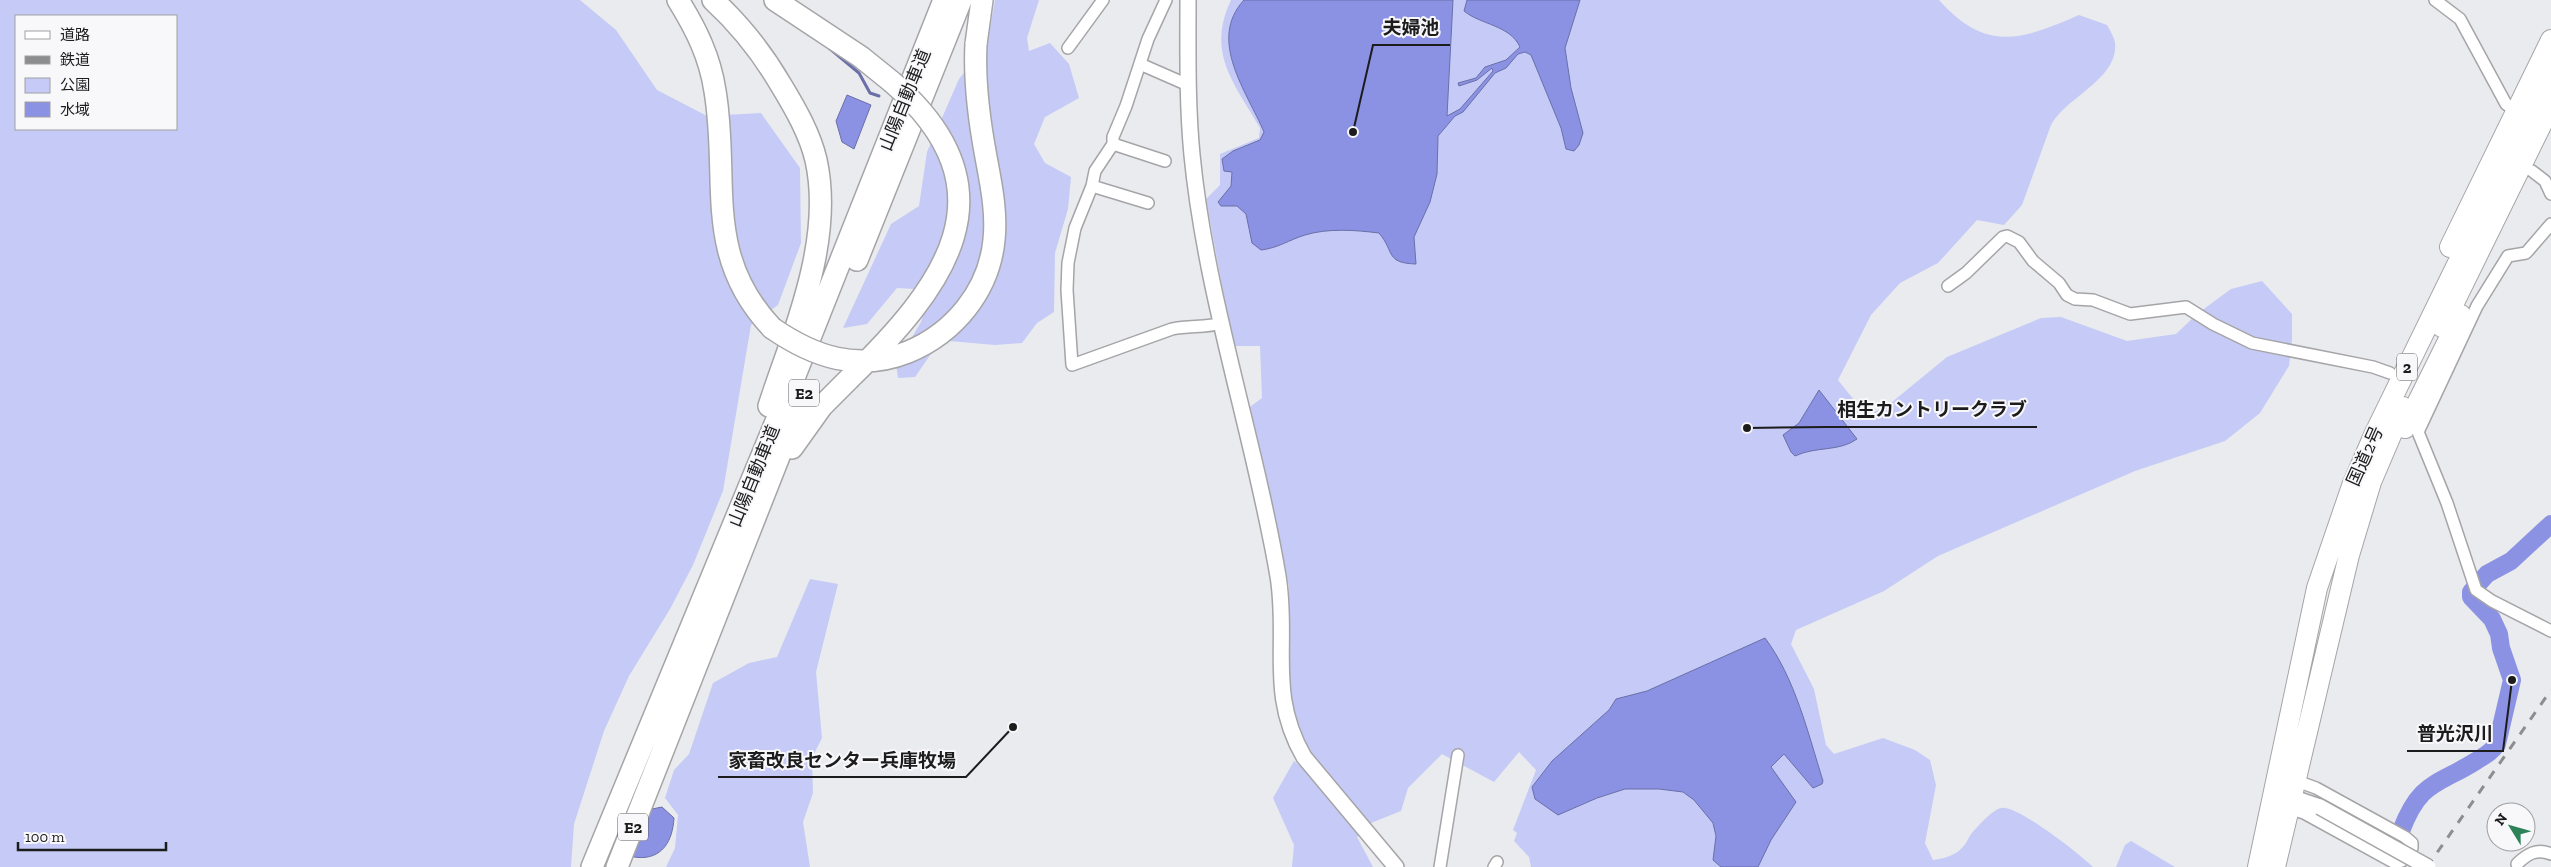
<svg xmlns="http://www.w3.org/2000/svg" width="2551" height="867" font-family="'Zilla Slab','Noto Sans JP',serif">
  <rect width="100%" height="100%" fill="#eaebee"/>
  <path fill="#c5cbf6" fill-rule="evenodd" d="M 0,0 L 580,0 L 616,30 L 657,90 L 707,116 L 761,113 L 800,168 L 801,243 L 778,305 L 751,325 L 723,491 L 693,565 L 670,609 L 629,676 L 604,731 L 574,824 L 571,867 L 0,867 ZM 16,16 L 176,16 L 176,129 L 16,129 Z
    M 995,0 L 1039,0 L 1027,38 L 1029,51 L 1050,43 L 1069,64 L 1079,98 L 1045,117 L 1034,144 L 1045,163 L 1071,177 L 1068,209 L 1055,253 L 1054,312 L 1037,323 L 1022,343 L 995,345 L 949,341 L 935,348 L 915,377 L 898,378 L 896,364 L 921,322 L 931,290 L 897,288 L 867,324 L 843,328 L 891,224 L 919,206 L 927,152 L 959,79 L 987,44 Z
    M 1231,0 L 1939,0 C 1986,53 2022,40 2079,15 L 2107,25 C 2110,30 2114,37 2115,43 C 2119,79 2066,97 2051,125 L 2022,205 L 2004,225 L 1977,220 L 1938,263 L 1900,283 L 1871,315 L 1838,380 L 1866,415 L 1886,407 L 1947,357 L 2041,318 L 2061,317 L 2127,341 L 2176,334 L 2197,314 L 2231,289 L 2262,281 L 2292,314 L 2292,339 L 2289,366 L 2260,413 L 2225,441 L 2135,471 L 1938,556 L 1884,591 L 1796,630 L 1791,644 L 1814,689 L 1826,745 L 1834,754 L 1883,738 L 1915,750 L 1930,760 L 1936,785 L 1925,843 L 1933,860 C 1946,858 1958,855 1966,843 C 1968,840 1969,836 1972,833 C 1978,826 1992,810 2001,808 C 2016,804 2080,854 2093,867 L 1531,867 L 1529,857 L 1514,841 L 1517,833 L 1513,830 L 1536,770 L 1519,752 L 1494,782 L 1442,754 L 1408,788 L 1401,811 L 1371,823 L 1357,837 L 1373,867 L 1292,867 L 1294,845 L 1273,798 L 1294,761 L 1313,776 L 1312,760 L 1293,717 L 1290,686 L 1289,587 L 1282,550 L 1247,409 L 1262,398 L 1260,346 L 1233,346 L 1206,199 L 1220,185 L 1220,154 L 1259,138 L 1260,128 C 1234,83 1206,53 1231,0 Z
    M 810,579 L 838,584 L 816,672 L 822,738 L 812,758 L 813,793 L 803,822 L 810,867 L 666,867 L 675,848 L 678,815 L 665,798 L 674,770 L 689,754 L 713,683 L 749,663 L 777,657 Z
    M 2131,841 L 2175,867 L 2116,867 L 2125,845 Z"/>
  <path fill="#8b92e3" stroke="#6a6fa8" d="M 1244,0 L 1453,0 L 1447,116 L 1460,109 L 1493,71 L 1492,68 L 1477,80 L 1459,86 L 1458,83 L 1476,78 L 1485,67 L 1506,60 L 1520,47 C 1510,25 1481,25 1464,11 L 1467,0 L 1580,0 L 1565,48 L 1571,88 L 1583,133 L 1579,145 L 1574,151 L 1566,149 L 1561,128 L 1531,55 L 1525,52 L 1518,54 L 1506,68 L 1495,73 L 1463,112 L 1455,116 L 1438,136 L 1437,174 L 1430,202 L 1414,237 L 1416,264 C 1385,263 1395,252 1379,233 C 1355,230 1328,228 1305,235 C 1289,240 1278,248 1261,250 L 1252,243 L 1246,214 L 1237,206 L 1221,206 L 1218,202 L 1231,186 L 1232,172 L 1224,171 L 1222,159 L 1233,151 L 1260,140 L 1264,132 C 1247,92 1207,40 1244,0 Z
    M 847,95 L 871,105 L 854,149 L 842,142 L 836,121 Z
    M 1819,390 L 1857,439 C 1839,452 1816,446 1795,456 L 1791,452 L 1783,435 L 1799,423 Z
    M 1765,638 C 1795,678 1808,733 1823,781 L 1822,784 L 1813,788 L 1784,754 L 1771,767 L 1796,802 L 1771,840 L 1758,867 L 1721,867 L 1713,860 L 1716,836 L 1713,823 L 1694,800 L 1683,792 L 1659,789 L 1625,789 L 1597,798 L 1558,815 L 1535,799 L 1532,787 L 1552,761 L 1609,710 L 1616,699 L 1647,691 Z
    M 662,807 L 674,818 C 671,867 631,867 594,837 L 600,825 L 622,815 Z"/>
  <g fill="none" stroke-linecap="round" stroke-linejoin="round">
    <path stroke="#6a6fa8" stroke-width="3" d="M 829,48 L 859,73 L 870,93 L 879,96"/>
    <path stroke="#8b92e3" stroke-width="18" d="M 2401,831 C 2420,781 2436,786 2476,761 C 2484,756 2492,752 2497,744 L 2512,680 L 2501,648 L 2499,634 L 2492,619 L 2471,597 L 2471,592 L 2487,574 L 2511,561 L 2551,524"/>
    <g stroke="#a5a5a8" stroke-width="14">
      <path id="minor" d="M 1166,0 L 1148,39 L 1126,106 L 1113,137 L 1113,144 L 1095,171 L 1092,186 L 1075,228 L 1068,263 L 1067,290 L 1072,365 L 1172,329 C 1189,325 1205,328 1222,323
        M 2435,0 L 2460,19 L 2506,104 L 2516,111
        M 1068,48 L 1103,0
        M 1140,64 L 1188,85
        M 1113,144 L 1165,161
        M 2532,171 L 2545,181 L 2551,194
        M 1092,186 L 1148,203
        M 2551,224 L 2526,253 L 2508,256 L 2477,306 L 2418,432 L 2447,503 L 2476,590 L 2492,601 L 2551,631
        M 1948,286 L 1966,273 L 2003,237 L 2007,236 L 2019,242 L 2033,261 L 2059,283 L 2067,295 L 2075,299 L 2093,300 L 2130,314 L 2186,307 L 2213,324 L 2252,343 L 2373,367 L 2390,373
        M 2288,808 L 2304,813 L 2395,863 L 2402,861 L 2412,848 L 2412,843 L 2405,837 L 2316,788 L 2294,780
        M 2517,864 C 2527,854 2537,848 2551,854
        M 1440,867 L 1458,755
        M 1494,867 L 1497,862"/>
    </g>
    <g stroke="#a5a5a8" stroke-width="18">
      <path id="tertiary" d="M 1188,0 C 1188,52 1187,103 1192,155 C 1206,298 1254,435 1278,576 C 1289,643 1267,693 1304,757 L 1396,867
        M 2282,794 L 2320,807"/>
    </g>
    <g stroke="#a5a5a8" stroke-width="22">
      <path id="trunk" d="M 2450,247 L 2551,40
        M 2442,327 L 2551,105
        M 2405,428 L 2461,315
        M 2258,867 L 2317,588 L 2352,486 L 2375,433 L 2551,72
        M 2275,867 L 2349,555 L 2371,482 L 2403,407"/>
    </g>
    <g stroke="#a5a5a8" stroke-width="24">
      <path id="motorway" d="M 678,0 C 696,29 710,57 715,91 C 730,180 702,254 772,328
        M 713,0 C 739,24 763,54 781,85 C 795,108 810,134 816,160 C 834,241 794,330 769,406
        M 775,0 L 861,57 L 892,82
        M 976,44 L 982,0
        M 857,260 L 961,0
        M 792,448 L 822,406 L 849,379
        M 592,867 L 792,383 L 944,0
        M 617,867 L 804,393"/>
    </g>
    <use href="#minor" stroke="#fff" stroke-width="11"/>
    <use href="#tertiary" stroke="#fff" stroke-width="15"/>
    <use href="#trunk" stroke="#fff" stroke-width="20"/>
    <use href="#motorway" stroke="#fff" stroke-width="21"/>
    <path stroke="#8c8d8f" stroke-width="3" stroke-dasharray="9 9" stroke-linecap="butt" d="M 2427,867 L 2551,690"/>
    <g stroke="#a5a5a8" stroke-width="18" stroke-linecap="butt">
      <path id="tertiary-bridge" d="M 2320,807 L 2428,867"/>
    </g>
    <g stroke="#a5a5a8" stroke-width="24" stroke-linecap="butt">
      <path id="motorway-bridge" d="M 772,328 C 814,357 858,372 908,352 C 954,333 989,291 994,240 C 997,212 991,184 986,157 C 979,120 974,82 976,44
        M 849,379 C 944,287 1018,191 892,82"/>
    </g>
    <use href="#tertiary-bridge" stroke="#fff" stroke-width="15"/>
    <use href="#motorway-bridge" stroke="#fff" stroke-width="21"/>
  </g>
  <g text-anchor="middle" stroke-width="4" stroke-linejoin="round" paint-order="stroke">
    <g fill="#f8f8fb" stroke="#5e5e60" stroke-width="1">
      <rect x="2397" y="353.5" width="20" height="27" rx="4"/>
      <rect x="789" y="379.5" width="30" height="27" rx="4"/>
      <rect x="618" y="813.5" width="30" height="27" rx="4"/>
    </g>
    <g font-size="16" font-weight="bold" fill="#1c1c1d">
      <text x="2407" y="373">2</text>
      <text x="804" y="399">E2</text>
      <text x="633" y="833">E2</text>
    </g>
    <g font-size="18" fill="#1c1c1d" stroke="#f8f8fb">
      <text transform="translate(905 100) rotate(-68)" y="6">山陽自動車道</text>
      <text transform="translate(2365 456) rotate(-66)" y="6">国道2号</text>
      <text transform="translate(754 476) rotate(-68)" y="6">山陽自動車道</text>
    </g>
  </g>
  <path fill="none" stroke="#1c1c1d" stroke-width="2" d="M1353 132L1373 45H1450M1747 428L1827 427H2037M2512 680L2503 751H2407M1013 727L966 777H718"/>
  <g fill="#1c1c1d" stroke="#f8f8fb" stroke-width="2">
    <circle cx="1353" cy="132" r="5"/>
    <circle cx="1747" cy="428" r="5"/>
    <circle cx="2512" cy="680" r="5"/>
    <circle cx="1013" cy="727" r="5"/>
  </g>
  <g font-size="19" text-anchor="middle" font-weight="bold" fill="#1c1c1d" stroke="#f8f8fb" stroke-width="4" stroke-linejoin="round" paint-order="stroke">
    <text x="1411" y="34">夫婦池</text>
    <text x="1932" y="416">相生カントリークラブ</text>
    <text x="2455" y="740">普光沢川</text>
    <text x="842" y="767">家畜改良センター兵庫牧場</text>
  </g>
  <rect x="15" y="15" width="162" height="115" fill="#f8f8fb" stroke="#a0a0a2"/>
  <rect x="25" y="31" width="25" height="8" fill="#ffffff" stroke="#a0a0a2"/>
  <text x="60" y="40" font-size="15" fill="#1c1c1d">道路</text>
  <rect x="25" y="56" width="25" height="8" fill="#8c8d8f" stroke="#a0a0a2"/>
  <text x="60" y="65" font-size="15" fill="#1c1c1d">鉄道</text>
  <rect x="25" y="78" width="25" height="15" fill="#c5cbf6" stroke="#a0a0a2"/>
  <text x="60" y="90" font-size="15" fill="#1c1c1d">公園</text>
  <rect x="25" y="102" width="25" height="15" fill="#8b92e3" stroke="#a0a0a2"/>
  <text x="60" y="115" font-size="15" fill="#1c1c1d">水域</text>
  <g transform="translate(2511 827) rotate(307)"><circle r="24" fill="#f8f8fb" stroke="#a0a0a2"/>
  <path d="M0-4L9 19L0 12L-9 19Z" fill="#2d8357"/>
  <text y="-8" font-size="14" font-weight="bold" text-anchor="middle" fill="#1c1c1d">N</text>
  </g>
  <path d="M18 842v8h148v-8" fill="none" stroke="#1c1c1d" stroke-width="2.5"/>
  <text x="25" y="842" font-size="15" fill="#1c1c1d" stroke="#f8f8fb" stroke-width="4" paint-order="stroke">100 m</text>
</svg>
